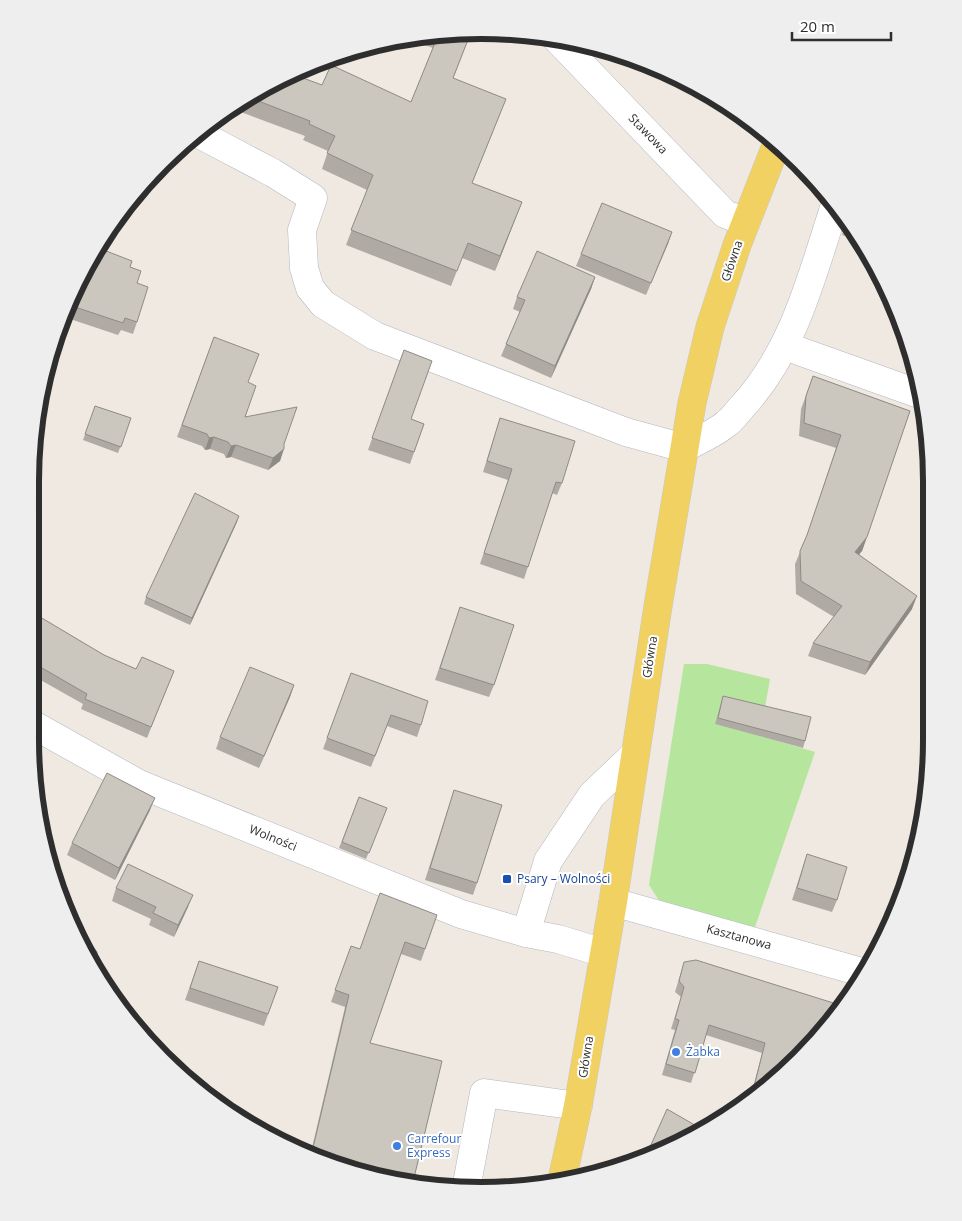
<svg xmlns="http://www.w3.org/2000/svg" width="962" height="1221" font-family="'Open Sans',sans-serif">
  <rect width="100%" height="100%" fill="#efe9e1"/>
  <path fill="#b6e59e" d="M 684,664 L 707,664 L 770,679 L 760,736 L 815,752 L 754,930 L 662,905 L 649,885 Z"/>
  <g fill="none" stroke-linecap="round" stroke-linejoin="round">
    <g stroke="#b4b7c1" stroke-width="29">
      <path id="minor" d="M 556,38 L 725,214 L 746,222
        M 201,135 L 273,173 L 313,198 L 302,230 L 304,268 L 310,288 L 323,304 L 375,336 L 626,432 L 684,448 C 697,441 716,433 727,423 C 733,419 737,412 742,407 C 794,351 812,275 835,205
        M 785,346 L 922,395
        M 30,723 L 139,784 L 461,914 L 526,933 L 558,939 L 604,953
        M 613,902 L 865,973
        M 526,933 L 548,861 L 592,795 L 635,754
        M 466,1189 L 484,1093 L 578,1106"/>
    </g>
    <g stroke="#c9c9c9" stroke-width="29">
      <path id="major" d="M 562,1180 L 578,1106 L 613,902 L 658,606 L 692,403 L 710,327 L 737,245 L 777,143"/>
    </g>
    <use href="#minor" stroke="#fff" stroke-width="28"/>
    <use href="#major" stroke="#f2d163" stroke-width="28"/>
  </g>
  <path fill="#afaba4" d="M 471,32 L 453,79 L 500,114 L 472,183 L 522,202 L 495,271 L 462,258 L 451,286 L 346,245 L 367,190 L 322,169 L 328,151 L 303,140 L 305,136 L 233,109 L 256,90 L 322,85 L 411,102 L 433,48 L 406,38 L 422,34 Z
    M 846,220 L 862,242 L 842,235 Z
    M 672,232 L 646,295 L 576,266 L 581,254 Z
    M 130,267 L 137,283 L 137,322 L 133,334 L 121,330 L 118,335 L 64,317 L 69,302 Z
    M 595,277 L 591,289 L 551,378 L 501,356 L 520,312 L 513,309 L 517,297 Z
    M 214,337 L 248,382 L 245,417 L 284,444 L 280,461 L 268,470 L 231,457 L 226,458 L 224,454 L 210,449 L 205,450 L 202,446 L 177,437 Z
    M 404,350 L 411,419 L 424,424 L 410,464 L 368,450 Z
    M 813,376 L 910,411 L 862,551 L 859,554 L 912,609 L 865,675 L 808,656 L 813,643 L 834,617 L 796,594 L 795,564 L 806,538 L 836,448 L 799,436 L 801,409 Z
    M 95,406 L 131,418 L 118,453 L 83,440 Z
    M 500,418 L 562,483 L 557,495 L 552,493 L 524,579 L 480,564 L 508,480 L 483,472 Z
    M 237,522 L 190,625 L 144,604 L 146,597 Z
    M 30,611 L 104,655 L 136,669 L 174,671 L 147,738 L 81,709 L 83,704 L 30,674 Z
    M 456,619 L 494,685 L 489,697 L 435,680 Z
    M 351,673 L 421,725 L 417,737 L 387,726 L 371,767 L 323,749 Z
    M 294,685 L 290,697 L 259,768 L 216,749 L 220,737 Z
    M 723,696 L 805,741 L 803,748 L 715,724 Z
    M 454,790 L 477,883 L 473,895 L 425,880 Z
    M 359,797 L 387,808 L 366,859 L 339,848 Z
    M 150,810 L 115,880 L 67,855 L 72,843 Z
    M 807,854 L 837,900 L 832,912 L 792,900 Z
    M 116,888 L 188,907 L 174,937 L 149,925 L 151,919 L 112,901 Z
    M 437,915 L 421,961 L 401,954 L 370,1043 L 413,1182 L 311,1152 L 345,1007 L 331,1002 L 351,946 L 360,949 Z
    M 199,961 L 278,987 L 264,1026 L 185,1000 Z
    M 684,962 L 843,1006 L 779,1079 L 750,1099 L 762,1053 L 706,1035 L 691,1083 L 662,1075 L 675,1030 L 671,1029 L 681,997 L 675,992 Z"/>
  <path fill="#8e8b86" d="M 522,202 L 516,217 L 495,271 L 500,256 Z
    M 672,232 L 668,244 L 646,295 L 651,283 Z
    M 595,277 L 591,289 L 551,378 L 555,366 Z
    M 214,437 L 210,449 L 205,450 L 209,438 Z
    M 236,445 L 231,457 L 226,458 L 231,446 Z
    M 284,449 L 280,461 L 268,470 L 273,458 Z
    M 239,516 L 237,522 L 190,625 L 192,618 Z
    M 867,537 L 862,551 L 850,565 L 855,552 Z
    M 917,596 L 912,609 L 865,675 L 870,662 Z
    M 294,685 L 290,697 L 259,768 L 264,756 Z
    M 155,798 L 150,810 L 115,880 L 119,868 Z
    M 193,895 L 188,907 L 174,937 L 178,925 Z
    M 97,962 L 94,970 L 91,966 Z"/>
  <path fill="#cbc7bf" stroke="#8e8b86" d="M 471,32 L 453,78 L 506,99 L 472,183 L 522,202 L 500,256 L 468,243 L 457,271 L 351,230 L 373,175 L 327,153 L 335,136 L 309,124 L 310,121 L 248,97 L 256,90 L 292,74 L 322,85 L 331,65 L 411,102 L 439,33 Z
    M 602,203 L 672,232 L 651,283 L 581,254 Z
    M 101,249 L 132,261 L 130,267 L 141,271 L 137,283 L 148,287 L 137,322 L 125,318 L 123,323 L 69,305 L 90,256 L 92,253 L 99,256 Z
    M 537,251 L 595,277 L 555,366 L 506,344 L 525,300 L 517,297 Z
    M 214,337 L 259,354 L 248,382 L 256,386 L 245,417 L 297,407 L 284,444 L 284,449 L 273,458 L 236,445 L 231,446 L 228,442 L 214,437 L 209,438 L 207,434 L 182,425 Z
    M 404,350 L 432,361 L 411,419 L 424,424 L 414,452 L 372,438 Z
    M 813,376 L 910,411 L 867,537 L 855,552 L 917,596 L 870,662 L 813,643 L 842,606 L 801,581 L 800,551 L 807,535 L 841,435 L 804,423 L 806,396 Z
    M 95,406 L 131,418 L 121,447 L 85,434 Z
    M 500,418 L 575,441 L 562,483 L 556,482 L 528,567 L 484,553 L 512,469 L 487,461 Z
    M 195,493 L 239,516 L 192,618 L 146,597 Z
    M 460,607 L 514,625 L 494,685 L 440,668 Z
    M 30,611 L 104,655 L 136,669 L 142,657 L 174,671 L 151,727 L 85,699 L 87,694 L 30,661 Z
    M 250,667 L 294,685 L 264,756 L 220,737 Z
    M 351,673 L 428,701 L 421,725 L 391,715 L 375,756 L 327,738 Z
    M 723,696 L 811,717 L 805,741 L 718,718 Z
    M 107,773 L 155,798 L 119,868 L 72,843 Z
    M 454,790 L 502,805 L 477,883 L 430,868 Z
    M 359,797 L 387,808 L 369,853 L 342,842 Z
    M 807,854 L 847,867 L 837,900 L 797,888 Z
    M 128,864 L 193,895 L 178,925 L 153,913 L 156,907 L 116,888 Z
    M 380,893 L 437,915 L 425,949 L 405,942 L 370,1043 L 442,1061 L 413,1182 L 364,1176 L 302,1150 L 312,1152 L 349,995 L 335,990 L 351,946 L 360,949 Z
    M 68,912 L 97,952 L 97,962 L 91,966 Z
    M 696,960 L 843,1006 L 805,1049 L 801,1048 L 799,1055 L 779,1079 L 751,1099 L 765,1043 L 709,1025 L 695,1073 L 666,1064 L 679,1020 L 675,1019 L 684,987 L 679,981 L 684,962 Z
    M 199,961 L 278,987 L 268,1014 L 190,988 Z
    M 667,1109 L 705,1131 L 646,1156 Z"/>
  <rect fill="#1a4fb4" stroke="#fff" stroke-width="2" x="502" y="874" width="10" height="10" rx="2.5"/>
  <g fill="#3f7fe0" stroke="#fff" stroke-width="2">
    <circle cx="676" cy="1052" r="5"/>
    <circle cx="397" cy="1146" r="5"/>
  </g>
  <g text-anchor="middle" stroke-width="4" stroke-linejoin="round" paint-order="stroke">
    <g font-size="12" fill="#2e2e2e" stroke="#fff">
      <text transform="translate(648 134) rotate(46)" y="4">Stawowa</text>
      <text transform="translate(732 261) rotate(-71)" y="4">Główna</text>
      <text transform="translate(650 657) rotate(-81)" y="4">Główna</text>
      <text transform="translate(273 838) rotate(22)" y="4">Wolności</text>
      <text transform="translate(739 937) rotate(15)" y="4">Kasztanowa</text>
      <text transform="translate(586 1057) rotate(-81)" y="4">Główna</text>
    </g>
    <g font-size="12" fill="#164399" stroke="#fff" text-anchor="start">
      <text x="517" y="883">Psary – Wolności</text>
    </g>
    <g font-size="12" fill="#366cbe" stroke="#fff" text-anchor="start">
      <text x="686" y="1056">Żabka</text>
      <text x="407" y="1143">Carrefour<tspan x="407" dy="14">Express</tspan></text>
    </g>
  </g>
  <path d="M0 0H962V1221H0ZM481 39H481A442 442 0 0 1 923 481V740A442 442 0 0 1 481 1182H481A442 442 0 0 1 39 740V481A442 442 0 0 1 481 39Z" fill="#eee" fill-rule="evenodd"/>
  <path fill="none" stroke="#2e2e2e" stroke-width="6" d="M481 39H481A442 442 0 0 1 923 481V740A442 442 0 0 1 481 1182H481A442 442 0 0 1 39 740V481A442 442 0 0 1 481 39Z"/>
  <path d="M792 32v8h99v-8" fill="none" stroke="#2e2e2e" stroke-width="2.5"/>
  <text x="800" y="32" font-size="15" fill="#2e2e2e" stroke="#ffffff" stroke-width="4" paint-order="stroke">20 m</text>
</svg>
